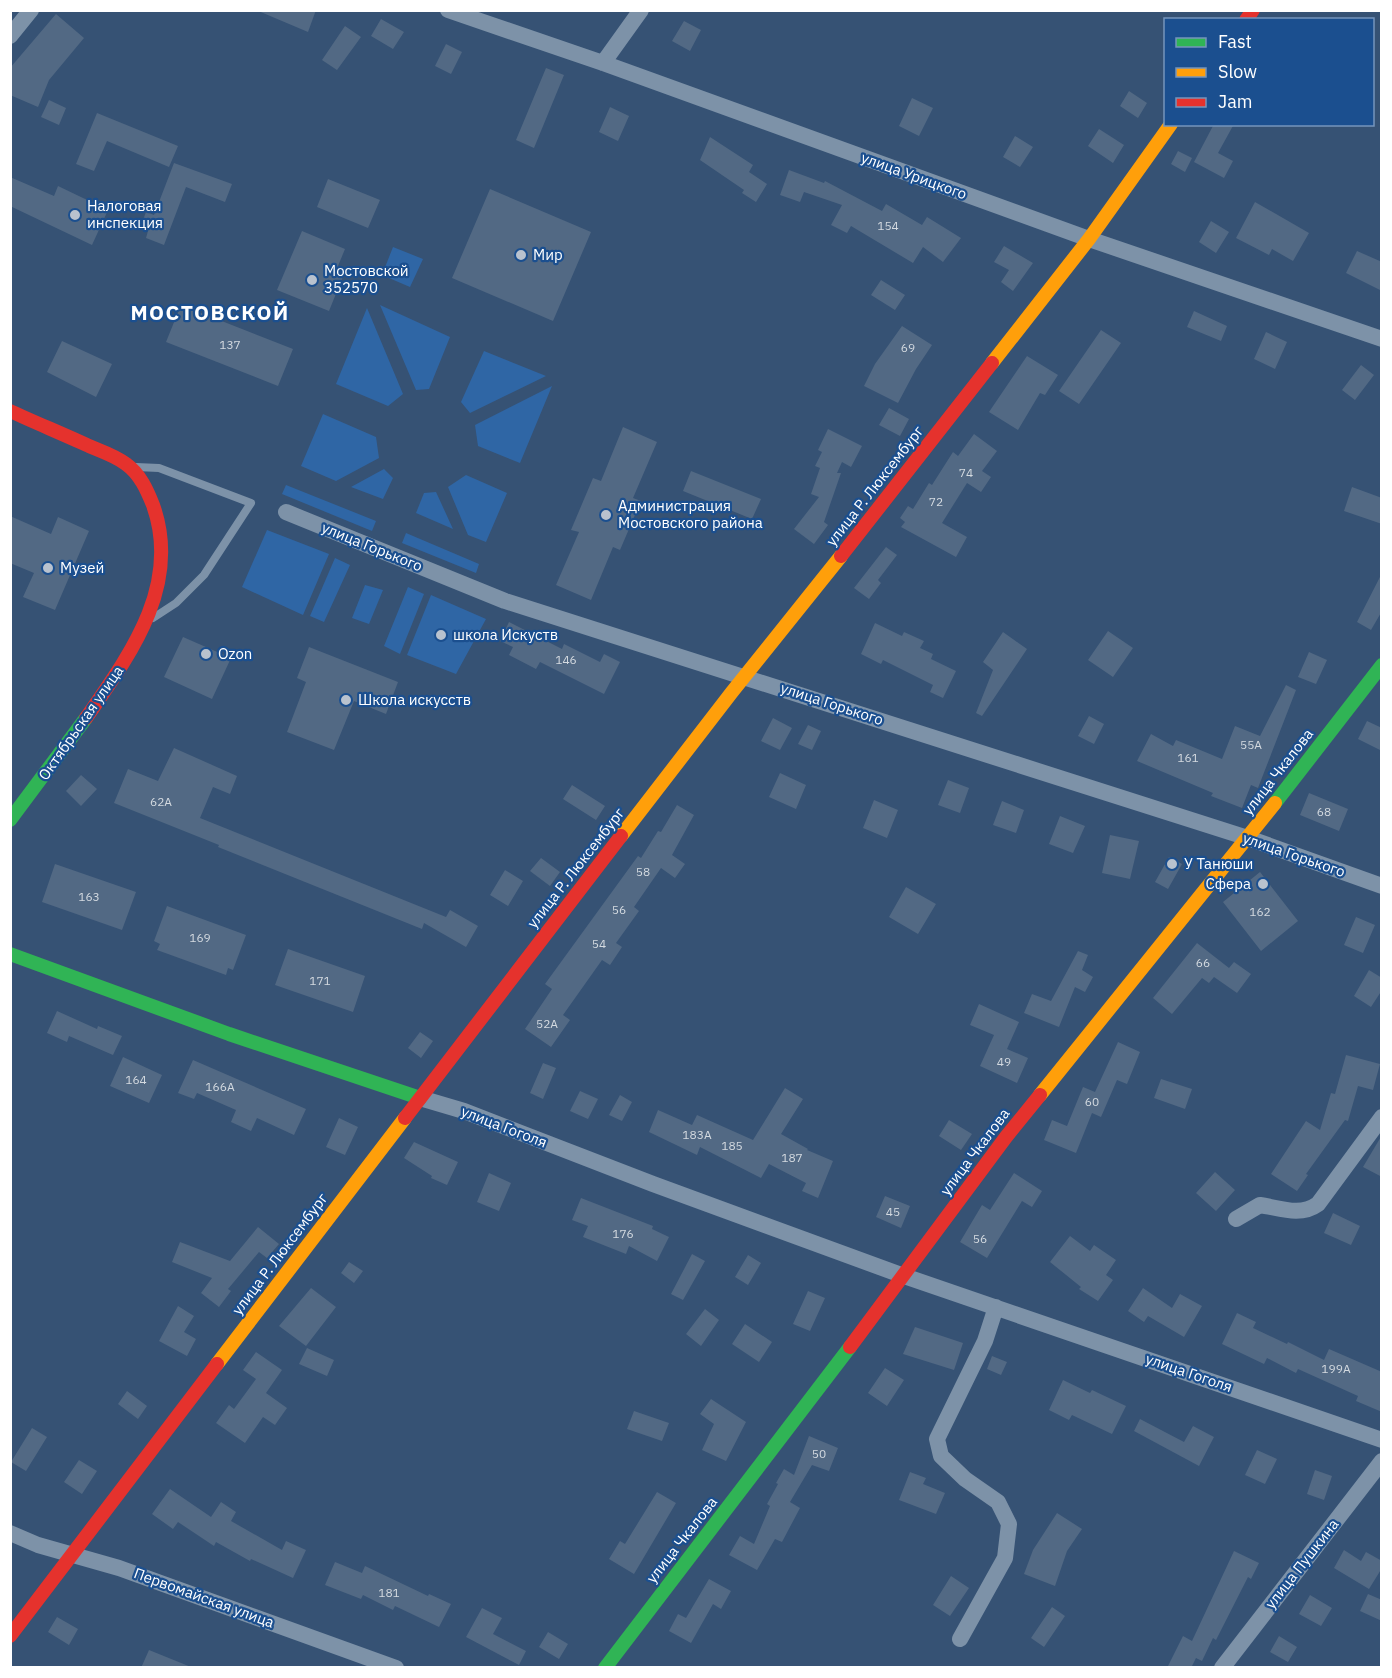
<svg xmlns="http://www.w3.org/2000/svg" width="1392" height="1678" font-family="'IBM Plex Sans',sans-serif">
  <rect width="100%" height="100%" fill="#365274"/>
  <path fill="#2f66a5" d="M 393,247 L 423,259 L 410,287 L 382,275 Z
    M 380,305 L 450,337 L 429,389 L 416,390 Z
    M 367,308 L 403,394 L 388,406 L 336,384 Z
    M 484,351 L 546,376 L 470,413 L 461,402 Z
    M 552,386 L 520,463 L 478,446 L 475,425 Z
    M 323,414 L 376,437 L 379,458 L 336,481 L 301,466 Z
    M 384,469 L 393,478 L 383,499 L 351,487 Z
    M 466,475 L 507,493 L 486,542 L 468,535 L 448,487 Z
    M 286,485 L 376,521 L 372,531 L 282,494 Z
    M 436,492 L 453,529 L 416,513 L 424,493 Z
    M 267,530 L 329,554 L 303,615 L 242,587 Z
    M 406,533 L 479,564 L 476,573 L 402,543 Z
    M 335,558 L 350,565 L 324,622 L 310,616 Z
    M 365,585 L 383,590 L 369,624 L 352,618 Z
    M 408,587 L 424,594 L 400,654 L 384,646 Z
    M 431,595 L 486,619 L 456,674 L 407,655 Z"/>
  <path fill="#526984" d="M 256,10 L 316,10 L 308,32 Z
    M 56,14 L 84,38 L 49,80 L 38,107 L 10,95 L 10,68 Z
    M 381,19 L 404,32 L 393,49 L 371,36 Z
    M 684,21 L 701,30 L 690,51 L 672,41 Z
    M 345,26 L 361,37 L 337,70 L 322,60 Z
    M 446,44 L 462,52 L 451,74 L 435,66 Z
    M 546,68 L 564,75 L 534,148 L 516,140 Z
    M 1129,91 L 1147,103 L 1138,118 L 1120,106 Z
    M 912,98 L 933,108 L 919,136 L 899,126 Z
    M 49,100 L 66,108 L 59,125 L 41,117 Z
    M 610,107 L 629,116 L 618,141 L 599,132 Z
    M 97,113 L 178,146 L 169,167 L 107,141 L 94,171 L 76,164 Z
    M 1214,124 L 1234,124 L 1218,153 L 1233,161 L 1224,178 L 1194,162 Z
    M 1099,129 L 1124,145 L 1113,163 L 1088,146 Z
    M 1015,136 L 1033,147 L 1020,167 L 1003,157 Z
    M 710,137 L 753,165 L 749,172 L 767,184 L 756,202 L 742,193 L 744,190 L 700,160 Z
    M 1178,151 L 1192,158 L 1185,172 L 1171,164 Z
    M 174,163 L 232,184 L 225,202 L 186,187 L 164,245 L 146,238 L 148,231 L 140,228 L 146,212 L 154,215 Z
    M 789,170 L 824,183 L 825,181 L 882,211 L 886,204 L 922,225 L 927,217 L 961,238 L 943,262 L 923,247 L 913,263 L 851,226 L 847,233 L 831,225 L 842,205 L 804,192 L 800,202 L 780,195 Z
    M 10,177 L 54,196 L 58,186 L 108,210 L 92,245 L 10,206 Z
    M 328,179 L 380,200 L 368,228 L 317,207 Z
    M 490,189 L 591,232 L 553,321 L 452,278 Z
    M 1255,202 L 1309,233 L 1293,261 L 1272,249 L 1269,255 L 1236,238 Z
    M 1211,221 L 1229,232 L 1216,253 L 1199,242 Z
    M 302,231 L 345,249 L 338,266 L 346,269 L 329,311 L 277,290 Z
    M 1004,246 L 1033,263 L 1013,291 L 1001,282 L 1009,270 L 994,262 Z
    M 1357,251 L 1382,262 L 1382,291 L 1346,273 Z
    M 881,280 L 905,295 L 895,310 L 871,295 Z
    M 181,305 L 293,349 L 278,386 L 166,342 Z
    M 1194,311 L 1227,326 L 1221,341 L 1187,327 Z
    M 902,326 L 932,345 L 916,369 L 898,403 L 864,386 L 875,364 Z
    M 1101,330 L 1121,343 L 1079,404 L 1059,391 Z
    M 1266,332 L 1287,342 L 1275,369 L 1254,359 Z
    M 62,341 L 112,364 L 96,397 L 47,372 Z
    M 1027,356 L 1058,375 L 1045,395 L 1040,393 L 1018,430 L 989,412 Z
    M 1361,365 L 1374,375 L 1355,400 L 1342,390 Z
    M 889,408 L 909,419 L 900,436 L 879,425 Z
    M 623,427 L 657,442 L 633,498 L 641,501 L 620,550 L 613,547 L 591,600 L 556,585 L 579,532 L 571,530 L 593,478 L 601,481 Z
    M 828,429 L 862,446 L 851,467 L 842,462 L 837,473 L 841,473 L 824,522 L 828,525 L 814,544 L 794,529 L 819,497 L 811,494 L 820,468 L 815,466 L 822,452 L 818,450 Z
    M 974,434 L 997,451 L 982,471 L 991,477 L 981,492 L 967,483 L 942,523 L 967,537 L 956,557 L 901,527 L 905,522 L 900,518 L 908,506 L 913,509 L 929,483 L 932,485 L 953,452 L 958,456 Z
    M 691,471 L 761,499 L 752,519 L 683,491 Z
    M 1352,487 L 1382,498 L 1382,524 L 1344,511 Z
    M 10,516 L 51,534 L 58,517 L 89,531 L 55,610 L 23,597 L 34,573 L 10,563 Z
    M 886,547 L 897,555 L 878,580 L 881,583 L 869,599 L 854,588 Z
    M 1382,573 L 1382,611 L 1371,630 L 1357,622 Z
    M 509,622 L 562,649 L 564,644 L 600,662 L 604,654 L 620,662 L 604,694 L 540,662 L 536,669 L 509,655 L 513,647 L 500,641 Z
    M 875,623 L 902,636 L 904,632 L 924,641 L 920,648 L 933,654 L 931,659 L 956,671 L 943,698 L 930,692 L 933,685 L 883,660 L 881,664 L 861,654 Z
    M 1108,631 L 1133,648 L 1113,677 L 1088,660 Z
    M 1003,632 L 1027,649 L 982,716 L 976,713 L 993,670 L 983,662 Z
    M 183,637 L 231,658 L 212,699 L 164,677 Z
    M 309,647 L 398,682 L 386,714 L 354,701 L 334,750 L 287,732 L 306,682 L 297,678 Z
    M 1309,652 L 1327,660 L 1316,684 L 1298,677 Z
    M 1286,685 L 1296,690 L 1258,788 L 1251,785 L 1242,808 L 1211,796 L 1213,793 L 1137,761 L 1151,734 L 1173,746 L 1176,740 L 1222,759 L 1235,726 L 1260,736 Z
    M 1089,716 L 1104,724 L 1094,744 L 1078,736 Z
    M 773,718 L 792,728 L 780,750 L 761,741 Z
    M 1367,721 L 1382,728 L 1382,751 L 1358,739 Z
    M 808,725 L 821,731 L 812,750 L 798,744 Z
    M 174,748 L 237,776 L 230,794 L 213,787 L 200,818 L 446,917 L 450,910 L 478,926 L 466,947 L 424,923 L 422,929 L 218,847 L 219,845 L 114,803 L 128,769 L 158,781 Z
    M 780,773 L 806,785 L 796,809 L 769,797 Z
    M 81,775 L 97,789 L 81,806 L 66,791 Z
    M 948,780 L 969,788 L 960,813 L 938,805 Z
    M 572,785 L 605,806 L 596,820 L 563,799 Z
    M 1309,793 L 1348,809 L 1339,831 L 1300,815 Z
    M 874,800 L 898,810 L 887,838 L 863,828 Z
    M 1002,801 L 1024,810 L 1016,833 L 993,825 Z
    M 677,805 L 694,815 L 672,855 L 685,864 L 675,878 L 661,868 L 634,907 L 639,911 L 616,943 L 622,947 L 610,965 L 602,960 L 563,1015 L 570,1020 L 551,1047 L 525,1029 L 552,989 L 545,984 L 638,856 L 641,858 L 658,831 L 661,832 Z
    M 1060,816 L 1085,826 L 1073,853 L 1049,844 Z
    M 1110,835 L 1139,841 L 1130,879 L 1102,873 Z
    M 1169,857 L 1182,864 L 1168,889 L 1155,882 Z
    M 541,858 L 560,872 L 550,886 L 530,871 Z
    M 55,864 L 136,892 L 122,930 L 42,902 Z
    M 505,870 L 523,881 L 508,906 L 490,895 Z
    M 1260,872 L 1298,921 L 1261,951 L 1223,902 Z
    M 906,887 L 936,904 L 918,934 L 889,917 Z
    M 167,906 L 246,935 L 233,970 L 228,968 L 226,975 L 157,950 L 160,944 L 154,941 Z
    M 1356,917 L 1375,925 L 1363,953 L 1344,945 Z
    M 1197,943 L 1229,968 L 1234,962 L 1251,974 L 1237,993 L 1214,977 L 1209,983 L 1202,978 L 1172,1014 L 1153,998 Z
    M 288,949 L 365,976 L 353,1012 L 275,985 Z
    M 1078,951 L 1088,955 L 1082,970 L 1093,977 L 1085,992 L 1075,987 L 1059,1027 L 1024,1013 L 1032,994 L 1051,1001 Z
    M 1369,970 L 1382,978 L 1382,990 L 1371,1007 L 1354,996 Z
    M 979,1004 L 1019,1022 L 1007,1049 L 1028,1058 L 1017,1083 L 980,1066 L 994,1035 L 970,1025 Z
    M 57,1011 L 97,1029 L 98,1026 L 122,1036 L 113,1055 L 69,1036 L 67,1042 L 47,1033 Z
    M 420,1032 L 433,1041 L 421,1058 L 408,1048 Z
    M 1118,1042 L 1140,1052 L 1127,1084 L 1117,1080 L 1101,1117 L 1092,1113 L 1076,1153 L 1044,1140 L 1052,1120 L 1067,1126 L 1083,1087 L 1095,1092 Z
    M 1346,1055 L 1380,1064 L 1373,1090 L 1358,1086 L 1348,1121 L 1345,1120 L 1306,1174 L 1308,1175 L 1297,1191 L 1271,1174 L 1306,1121 L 1320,1130 L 1331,1093 L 1335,1094 Z
    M 123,1057 L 162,1075 L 149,1103 L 110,1086 Z
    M 193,1060 L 306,1109 L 294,1135 L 257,1118 L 251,1131 L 231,1122 L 236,1110 L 197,1093 L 194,1099 L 178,1093 Z
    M 543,1063 L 556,1068 L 543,1099 L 530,1093 Z
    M 1161,1079 L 1192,1089 L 1185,1109 L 1154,1098 Z
    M 785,1088 L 803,1099 L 781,1134 L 808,1149 L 807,1150 L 833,1161 L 818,1198 L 802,1191 L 806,1183 L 769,1164 L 761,1178 L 700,1147 L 697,1155 L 649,1132 L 658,1110 L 692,1125 L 697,1115 L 753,1140 Z
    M 580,1091 L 598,1099 L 588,1119 L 570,1111 Z
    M 620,1095 L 632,1102 L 622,1121 L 609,1115 Z
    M 339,1118 L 358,1127 L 345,1155 L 326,1147 Z
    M 949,1120 L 972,1134 L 961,1150 L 939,1136 Z
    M 1382,1135 L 1382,1177 L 1363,1167 Z
    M 414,1142 L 458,1162 L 447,1185 L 431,1178 L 432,1176 L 404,1158 Z
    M 1215,1172 L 1235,1190 L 1216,1211 L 1196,1193 Z
    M 489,1173 L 511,1183 L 499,1211 L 477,1202 Z
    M 1014,1173 L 1042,1191 L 1032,1207 L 1022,1201 L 987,1258 L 960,1242 L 982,1205 L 990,1210 Z
    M 885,1196 L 910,1206 L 901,1228 L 876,1217 Z
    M 581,1198 L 653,1226 L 652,1229 L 669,1237 L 657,1261 L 629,1246 L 626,1254 L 583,1237 L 588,1226 L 572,1220 Z
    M 1333,1213 L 1360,1226 L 1351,1245 L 1324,1233 Z
    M 258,1227 L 279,1244 L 267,1258 L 259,1252 L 228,1289 L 231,1291 L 219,1307 L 201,1293 L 212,1278 L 172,1262 L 180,1242 L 230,1261 Z
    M 1070,1236 L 1090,1251 L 1094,1245 L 1116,1260 L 1106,1275 L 1113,1280 L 1098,1301 L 1079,1289 L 1081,1287 L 1050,1262 Z
    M 692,1254 L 705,1261 L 683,1300 L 671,1294 Z
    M 748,1255 L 761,1263 L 748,1285 L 735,1277 Z
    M 349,1262 L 363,1271 L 354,1283 L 341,1273 Z
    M 311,1288 L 336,1307 L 306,1346 L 279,1326 Z
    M 1143,1288 L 1172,1308 L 1180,1294 L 1202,1306 L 1184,1337 L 1148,1316 L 1144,1322 L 1128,1311 Z
    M 808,1291 L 825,1298 L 810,1331 L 793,1324 Z
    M 178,1306 L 194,1316 L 184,1332 L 196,1339 L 187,1356 L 159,1341 Z
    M 705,1309 L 719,1320 L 701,1346 L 686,1334 Z
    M 1237,1313 L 1256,1322 L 1253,1328 L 1287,1344 L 1288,1342 L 1324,1360 L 1329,1349 L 1382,1372 L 1382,1412 L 1356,1401 L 1358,1396 L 1298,1369 L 1296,1373 L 1267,1358 L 1264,1364 L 1222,1344 Z
    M 745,1324 L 772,1342 L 759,1362 L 732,1344 Z
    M 915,1327 L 963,1343 L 954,1370 L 903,1354 Z
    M 307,1348 L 334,1360 L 327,1376 L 299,1364 Z
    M 256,1352 L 282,1370 L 266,1393 L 287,1408 L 275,1425 L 263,1417 L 245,1443 L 216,1423 L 229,1405 L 234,1409 L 256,1379 L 243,1370 Z
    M 992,1356 L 1007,1362 L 1001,1375 L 987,1369 Z
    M 885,1368 L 904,1380 L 887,1406 L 868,1393 Z
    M 1063,1380 L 1090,1393 L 1092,1390 L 1126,1406 L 1112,1434 L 1072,1415 L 1069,1420 L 1049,1410 Z
    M 127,1391 L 147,1406 L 138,1419 L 118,1404 Z
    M 711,1399 L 746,1422 L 726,1461 L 702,1450 L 714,1424 L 700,1414 Z
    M 634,1411 L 669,1423 L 662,1441 L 627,1429 Z
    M 1140,1419 L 1184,1442 L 1193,1426 L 1214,1437 L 1199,1466 L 1134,1431 Z
    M 32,1428 L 47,1437 L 26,1471 L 11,1462 Z
    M 809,1436 L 838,1448 L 829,1471 L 812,1465 L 790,1502 L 800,1508 L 782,1542 L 775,1539 L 757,1570 L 729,1555 L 740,1536 L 754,1544 L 770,1506 L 767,1504 L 778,1484 L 776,1483 L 784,1469 L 794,1475 Z
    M 1257,1450 L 1277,1459 L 1265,1484 L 1245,1475 Z
    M 79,1460 L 97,1471 L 82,1494 L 64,1482 Z
    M 1315,1470 L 1332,1476 L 1324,1500 L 1307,1494 Z
    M 910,1472 L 926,1478 L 923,1484 L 945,1493 L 936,1514 L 899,1500 Z
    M 170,1489 L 211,1517 L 221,1502 L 236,1512 L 231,1521 L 282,1550 L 286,1541 L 306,1550 L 293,1578 L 251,1559 L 250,1561 L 216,1542 L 214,1546 L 178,1522 L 173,1529 L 152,1514 Z
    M 657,1492 L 676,1503 L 634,1574 L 609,1559 L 620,1541 L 625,1544 Z
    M 1057,1513 L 1082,1529 L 1067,1551 L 1055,1586 L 1024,1574 L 1033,1550 Z
    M 1344,1550 L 1361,1561 L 1366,1552 L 1382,1561 L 1382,1568 L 1369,1589 L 1334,1568 Z
    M 1234,1551 L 1259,1563 L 1251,1579 L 1248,1577 L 1216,1640 L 1213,1638 L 1202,1661 L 1196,1658 L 1191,1668 L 1167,1668 L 1183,1636 L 1192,1641 Z
    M 335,1562 L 362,1573 L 365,1566 L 428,1596 L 429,1594 L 451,1604 L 439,1627 L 395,1606 L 393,1610 L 363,1595 L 361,1599 L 325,1585 Z
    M 951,1576 L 969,1588 L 950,1616 L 933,1605 Z
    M 709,1579 L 731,1591 L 721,1609 L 713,1604 L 691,1643 L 669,1631 L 678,1614 L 686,1618 Z
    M 1368,1594 L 1382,1600 L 1382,1621 L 1360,1611 Z
    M 1310,1595 L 1332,1608 L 1321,1626 L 1299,1614 Z
    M 1052,1607 L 1065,1616 L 1044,1647 L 1031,1638 Z
    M 482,1608 L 502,1618 L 493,1634 L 526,1651 L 519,1665 L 466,1637 Z
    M 57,1617 L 78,1629 L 69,1645 L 48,1632 Z
    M 548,1632 L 568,1644 L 559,1659 L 539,1647 Z
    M 1279,1636 L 1297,1647 L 1288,1662 L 1270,1652 Z
    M 149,1650 L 191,1667 L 191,1668 L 141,1668 Z"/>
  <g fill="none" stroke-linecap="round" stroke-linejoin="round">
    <path stroke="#7d92a8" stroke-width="8" d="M 136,467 L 159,468 L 251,503 L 204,575 L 176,603 L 153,618"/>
    <path stroke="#7d92a8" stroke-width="16" d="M 448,10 L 603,63 L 1089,239 L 1382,339
      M 10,36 L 31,10
      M 603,63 L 641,10
      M 286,512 L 505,601 L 1248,838 L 1382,886
      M 420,1098 L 464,1111 L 653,1184 L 904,1276 L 1382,1440
      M 1236,1219 L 1260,1205 C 1280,1208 1300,1217 1318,1204 L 1382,1117
      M 10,1533 L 38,1545 L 119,1568 L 396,1668
      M 960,1639 L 1005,1558 L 1009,1524 L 998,1502 L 965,1479 L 941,1456 L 937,1439 L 985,1341 L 996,1307
      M 1222,1668 L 1382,1461"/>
    <path stroke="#30b455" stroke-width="14" d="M 1275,803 L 1382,665
      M 10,820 L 86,718
      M 10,954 L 229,1034 L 420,1098
      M 605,1668 L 850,1347"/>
    <path stroke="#ff9f0a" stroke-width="14" d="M 992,363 L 1089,239 L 1171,124
      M 621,836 L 732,692 L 841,556
      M 1040,1095 L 1275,803
      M 217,1364 L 405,1118"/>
    <path stroke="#e5322d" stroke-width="14" d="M 1246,20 L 1253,10
      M 10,411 C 36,423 63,434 89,446 C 101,451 116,456 126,464 C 140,474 147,490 153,505 C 182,586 129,656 86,718
      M 841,556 L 992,363
      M 405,1118 L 621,836
      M 850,1347 L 1006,1137 L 1040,1095
      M 10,1636 L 217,1364"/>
  </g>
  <g fill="#b9c2ce" stroke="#1b4f8f" stroke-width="2">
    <circle cx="75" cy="215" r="6"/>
    <circle cx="521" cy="255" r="6"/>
    <circle cx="312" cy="280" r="6"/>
    <circle cx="606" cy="515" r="6"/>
    <circle cx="48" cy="568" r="6"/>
    <circle cx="441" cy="635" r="6"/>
    <circle cx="206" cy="654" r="6"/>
    <circle cx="346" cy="700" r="6"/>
    <circle cx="1172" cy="864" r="6"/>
    <circle cx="1263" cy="884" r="6"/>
  </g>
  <g text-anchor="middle" stroke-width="4.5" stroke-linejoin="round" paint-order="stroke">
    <g font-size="12" fill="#d4dae0">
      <text x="888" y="230">154</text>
      <text x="230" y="349">137</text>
      <text x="908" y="352">69</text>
      <text x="966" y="477">74</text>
      <text x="936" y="506">72</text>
      <text x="566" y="664">146</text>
      <text x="1251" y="749">55А</text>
      <text x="1188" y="762">161</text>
      <text x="161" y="806">62А</text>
      <text x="1324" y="816">68</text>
      <text x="643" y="876">58</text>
      <text x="89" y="901">163</text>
      <text x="619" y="914">56</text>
      <text x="1260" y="916">162</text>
      <text x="200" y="942">169</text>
      <text x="599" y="948">54</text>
      <text x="1203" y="967">66</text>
      <text x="320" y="985">171</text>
      <text x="547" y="1028">52А</text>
      <text x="1004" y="1066">49</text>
      <text x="136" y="1084">164</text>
      <text x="220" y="1091">166А</text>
      <text x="1092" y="1106">60</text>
      <text x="697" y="1139">183А</text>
      <text x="732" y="1150">185</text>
      <text x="792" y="1162">187</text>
      <text x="893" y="1216">45</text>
      <text x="623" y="1238">176</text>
      <text x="980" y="1243">56</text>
      <text x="1336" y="1373">199А</text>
      <text x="819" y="1458">50</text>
      <text x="389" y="1597">181</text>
    </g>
    <g font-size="15" fill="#fff" stroke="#1b4f8f">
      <text transform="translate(914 176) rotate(20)" y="5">улица Урицкого</text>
      <text transform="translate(875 486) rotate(-52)" y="5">улица Р. Люксембург</text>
      <text transform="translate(372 547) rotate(22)" y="5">улица Горького</text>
      <text transform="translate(832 704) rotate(18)" y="5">улица Горького</text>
      <text transform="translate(81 723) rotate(-55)" y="5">Октябрьская улица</text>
      <text transform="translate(1278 772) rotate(-52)" y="5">улица Чкалова</text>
      <text transform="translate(1294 855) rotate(19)" y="5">улица Горького</text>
      <text transform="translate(576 868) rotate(-52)" y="5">улица Р. Люксембург</text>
      <text transform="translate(504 1127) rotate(21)" y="5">улица Гоголя</text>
      <text transform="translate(975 1152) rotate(-53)" y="5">улица Чкалова</text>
      <text transform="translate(280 1254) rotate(-53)" y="5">улица Р. Люксембург</text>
      <text transform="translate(1189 1373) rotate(19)" y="5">улица Гоголя</text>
      <text transform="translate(682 1540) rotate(-52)" y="5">улица Чкалова</text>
      <text transform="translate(1302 1564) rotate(-52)" y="5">улица Пушкина</text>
      <text transform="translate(204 1598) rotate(20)" y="5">Первомайская улица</text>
    </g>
    <g font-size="15" fill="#fff" stroke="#1b4f8f" text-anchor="start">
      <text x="87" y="211">Налоговая<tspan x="87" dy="17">инспекция</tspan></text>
      <text x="533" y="260">Мир</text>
      <text x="324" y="276">Мостовской<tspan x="324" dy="17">352570</tspan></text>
      <text x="618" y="511">Администрация<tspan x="618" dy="17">Мостовского района</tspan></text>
      <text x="60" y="573">Музей</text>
      <text x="453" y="640">школа Искуств</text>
      <text x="218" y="659">Ozon</text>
      <text x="358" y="705">Школа искусств</text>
      <text x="1184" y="869">У Танюши</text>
      <text x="1251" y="889" text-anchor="end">Сфера</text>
    </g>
    <g font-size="21" font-weight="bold" letter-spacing="1.5" fill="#fff" stroke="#1b4f8f">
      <text x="210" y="320">МОСТОВСКОЙ</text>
    </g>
  </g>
  <rect width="1392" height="1678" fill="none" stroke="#ffffff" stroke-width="24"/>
  <rect x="1164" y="18" width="210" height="108" fill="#1b4f8f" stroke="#7695bc" stroke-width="1.5"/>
  <rect x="1176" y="38" width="30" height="9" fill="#30b455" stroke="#7695bc" stroke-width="1.5"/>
  <text x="1218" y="48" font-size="18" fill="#ffffff">Fast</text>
  <rect x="1176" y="68" width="30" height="9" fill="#ff9f0a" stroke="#7695bc" stroke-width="1.5"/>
  <text x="1218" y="78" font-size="18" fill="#ffffff">Slow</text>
  <rect x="1176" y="98" width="30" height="9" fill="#e5322d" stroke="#7695bc" stroke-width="1.5"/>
  <text x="1218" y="108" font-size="18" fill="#ffffff">Jam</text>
</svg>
